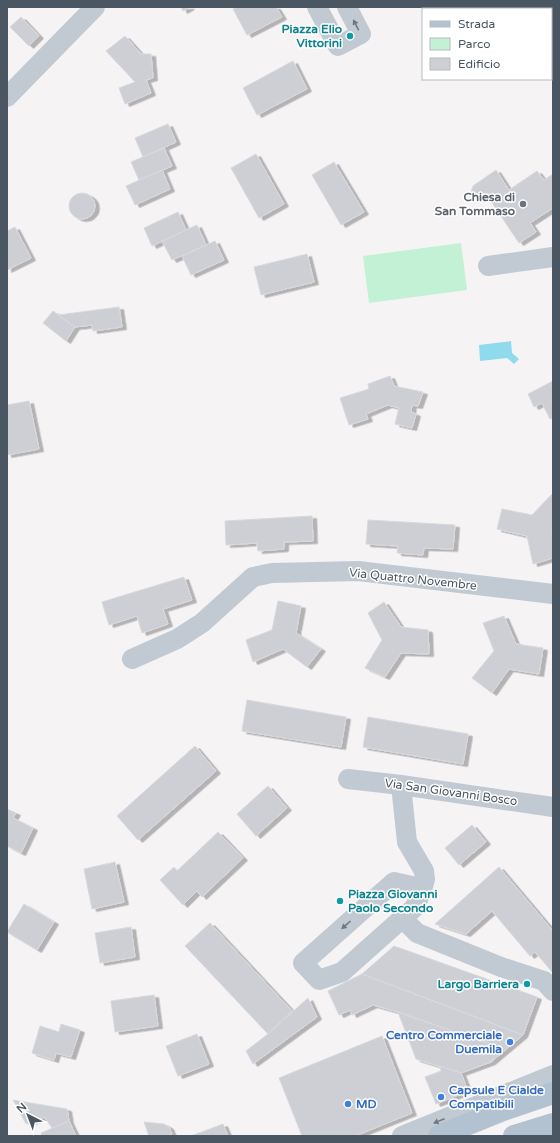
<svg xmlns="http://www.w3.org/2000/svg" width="560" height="1143" font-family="'Varela Round',sans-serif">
  <defs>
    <filter id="shadow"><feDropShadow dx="4.5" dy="2.5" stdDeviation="0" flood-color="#0004"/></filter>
  </defs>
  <rect width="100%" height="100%" fill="#f5f3f3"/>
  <path fill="#c3f1d5" d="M 461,243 L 467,290 L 369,303 L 363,256 Z"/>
  <path fill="#90daee" d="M 511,341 L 512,353 L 519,359 L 514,364 L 507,358 L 480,361 L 479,345 Z"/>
  <path fill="#cdcfd5" stroke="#d7d9de" filter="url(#shadow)" d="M 181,7 L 190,7 L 183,11 Z
    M 237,7 L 276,7 L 282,17 L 247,35 L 233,9 Z
    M 21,17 L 39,36 L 29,46 L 10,27 Z
    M 125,36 L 141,54 L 151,54 L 153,78 L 146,80 L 151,93 L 125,104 L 119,88 L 135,82 L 106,51 Z
    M 293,61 L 307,89 L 257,115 L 243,88 Z
    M 168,124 L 176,142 L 143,157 L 135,138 Z
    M 164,148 L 172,166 L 139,180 L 131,162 Z
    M 256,154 L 284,204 L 259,218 L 231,168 Z
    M 334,162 L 364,212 L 341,225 L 312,175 Z
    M 162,170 L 170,189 L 135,205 L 126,186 Z
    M 496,170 L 509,190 L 537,171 L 544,180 L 553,174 L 553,208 L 530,223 L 536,232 L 519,243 L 487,195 L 480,199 L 474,197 L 471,192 L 473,186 Z
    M69 206a13 13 0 1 1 26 0a13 13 0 1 1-26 0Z
    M 178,212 L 186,230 L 152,246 L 144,228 Z
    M 197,225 L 206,245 L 172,260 L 162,241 Z
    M 15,227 L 31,258 L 7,270 L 7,231 Z
    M 215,241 L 224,260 L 191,275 L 182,256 Z
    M 307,254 L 314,282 L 261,295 L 254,267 Z
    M 119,307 L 122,327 L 93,331 L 92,325 L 75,327 L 58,315 Z
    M 53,311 L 75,327 L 66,341 L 43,323 Z
    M 390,376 L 394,386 L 423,392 L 418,406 L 412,405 L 411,412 L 416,414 L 412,428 L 395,424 L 399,408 L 388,405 L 366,414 L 368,419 L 349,425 L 340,398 L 369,389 L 368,384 Z
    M 553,381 L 553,418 L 550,419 L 542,403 L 534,407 L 528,394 Z
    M 29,401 L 39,449 L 7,455 L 7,405 Z
    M 553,493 L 553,527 L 552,529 L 553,558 L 533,564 L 527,536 L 497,529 L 502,509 L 532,515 Z
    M 312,516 L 313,541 L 284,542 L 284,549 L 258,551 L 257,543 L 226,545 L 225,521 Z
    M 368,520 L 455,525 L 453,549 L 424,548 L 423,555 L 397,553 L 398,546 L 366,544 Z
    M 184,577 L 192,600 L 163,609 L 168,624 L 142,633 L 137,616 L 109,625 L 102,602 Z
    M 278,601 L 301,606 L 296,633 L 321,649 L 307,667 L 283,649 L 253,662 L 246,640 L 272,630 Z
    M 384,602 L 401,627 L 428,630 L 429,654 L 401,653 L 385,677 L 365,668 L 382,640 L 368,613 Z
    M 504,616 L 516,644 L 543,648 L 539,674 L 509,669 L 492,693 L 472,678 L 494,651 L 483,623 Z
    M 247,700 L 346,717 L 341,747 L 242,731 Z
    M 368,717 L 468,734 L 463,764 L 363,747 Z
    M 195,746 L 216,771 L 138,840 L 117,816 Z
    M 268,786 L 287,808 L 256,836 L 237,814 Z
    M 7,809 L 16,813 L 13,818 L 33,828 L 21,853 L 7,846 Z
    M 472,825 L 486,842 L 459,865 L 445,848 Z
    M 218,832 L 243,858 L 202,897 L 197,891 L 183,905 L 160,880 L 174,867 L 177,871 Z
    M 115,862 L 124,902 L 92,909 L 84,869 Z
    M 499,867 L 553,931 L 553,973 L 535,952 L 530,956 L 492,911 L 466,934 L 435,924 Z
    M 24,904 L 54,922 L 37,950 L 7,932 Z
    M 210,923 L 292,1011 L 268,1034 L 185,946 Z
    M 131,927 L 135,957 L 100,963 L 95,933 Z
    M 394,946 L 537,997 L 523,1035 L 362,974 Z
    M 362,974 L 523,1035 L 491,1062 L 498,1047 L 398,1012 L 373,1005 L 352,1015 L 350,1010 L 339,1015 L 328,991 Z
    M 154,995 L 158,1026 L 115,1032 L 111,1001 Z
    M 308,998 L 317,1017 L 253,1064 L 246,1051 L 268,1034 Z
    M 398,1012 L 498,1047 L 491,1062 L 461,1073 L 416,1059 Z
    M 61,1024 L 80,1030 L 71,1057 L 56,1053 L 54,1060 L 32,1053 L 40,1026 L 59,1032 Z
    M 197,1034 L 209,1064 L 178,1076 L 166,1046 Z
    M 382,1036 L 412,1113 L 355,1136 L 302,1136 L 279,1078 Z
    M 440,1066 L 461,1073 L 468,1091 L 436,1104 L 425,1077 L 441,1071 Z
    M 13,1100 L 67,1109 L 69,1121 L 52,1128 L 44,1117 L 26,1124 Z
    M 69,1121 L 76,1136 L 42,1136 L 41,1133 Z
    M 144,1122 L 164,1124 L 169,1127 L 172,1134 L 167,1136 L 149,1136 Z
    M 223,1124 L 228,1136 L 191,1136 Z"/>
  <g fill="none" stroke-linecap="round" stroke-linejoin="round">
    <path stroke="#c1cad2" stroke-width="20" d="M 317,7 L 338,46 L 361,34 L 347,7
      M 7,97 L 95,7
      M 488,266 L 553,257
      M 132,659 L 177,639 L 202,623 L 253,577 L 272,573 L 358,571 L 553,594
      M 348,779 L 401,785 L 553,807
      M 401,785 L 407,842 L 424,871 L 425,879 L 422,890 L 415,907 L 342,972 L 319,980 L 303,963 L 394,882 L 412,886 L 422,890
      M 403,919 L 417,933 L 501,967 L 544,981 L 553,991
      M 402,1136 L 553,1075"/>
    <path stroke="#b3c2d1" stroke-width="22" d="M 439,1136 L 503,1110 L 553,1093
      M 514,1136 L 553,1124"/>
  </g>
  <defs><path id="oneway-solid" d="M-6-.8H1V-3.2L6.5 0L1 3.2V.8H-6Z"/></defs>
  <g fill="#6e7983">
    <use href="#oneway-solid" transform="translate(356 25) rotate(-117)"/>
    <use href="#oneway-solid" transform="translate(346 925) rotate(138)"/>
    <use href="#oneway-solid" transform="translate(439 1121) rotate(158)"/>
  </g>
  <g fill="#0f9aa8" stroke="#fff" stroke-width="1.5">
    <circle cx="350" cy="36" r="4"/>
    <circle cx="340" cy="901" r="4"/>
    <circle cx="527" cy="984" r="4"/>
  </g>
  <circle fill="#6b7280" stroke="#fff" stroke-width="1.5" cx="523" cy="204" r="4"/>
  <g fill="#3f7fe0" stroke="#fff" stroke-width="1.5">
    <circle cx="510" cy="1042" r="4"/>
    <circle cx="441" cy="1097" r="4"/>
    <circle cx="348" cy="1104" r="4"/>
  </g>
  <g text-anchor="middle" stroke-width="3" stroke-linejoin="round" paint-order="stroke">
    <g font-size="12" font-weight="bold" fill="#0d838f" stroke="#fff" text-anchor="end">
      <text x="342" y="33">Piazza Elio<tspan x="342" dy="14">Vittorini</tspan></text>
      <text x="348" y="898" text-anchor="start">Piazza Giovanni<tspan x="348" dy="14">Paolo Secondo</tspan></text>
      <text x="519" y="988">Largo Barriera</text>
    </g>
    <g font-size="12" font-weight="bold" fill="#5b616d" stroke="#fff" text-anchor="end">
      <text x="515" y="201">Chiesa di<tspan x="515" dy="14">San Tommaso</tspan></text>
    </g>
    <g font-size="12" fill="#4a5661" stroke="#fff">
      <text transform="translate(413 579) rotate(6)" y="4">Via Quattro Novembre</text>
      <text transform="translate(451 792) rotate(8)" y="4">Via San Giovanni Bosco</text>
    </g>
    <g font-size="12" font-weight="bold" fill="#366cbe" stroke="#fff" text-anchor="start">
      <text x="502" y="1039" text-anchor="end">Centro Commerciale<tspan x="502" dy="14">Duemila</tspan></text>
      <text x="449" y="1094">Capsule E Cialde<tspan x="449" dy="14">Compatibili</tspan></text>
      <text x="356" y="1108">MD</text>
    </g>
  </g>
  <rect width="560" height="1143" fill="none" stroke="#4a5661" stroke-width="16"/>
  <rect x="422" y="8" width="130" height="72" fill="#ffffff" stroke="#b7bbc0"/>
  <rect x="430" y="21" width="20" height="6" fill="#b3c2d1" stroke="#b7bbc0"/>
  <text x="458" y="28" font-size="12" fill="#4a5661">Strada</text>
  <rect x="430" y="38" width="20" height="12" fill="#c3f1d5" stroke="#b7bbc0"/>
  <text x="458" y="48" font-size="12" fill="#4a5661">Parco</text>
  <rect x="430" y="58" width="20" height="12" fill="#cdcfd5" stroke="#b7bbc0"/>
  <text x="458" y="68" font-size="12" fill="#4a5661">Edificio</text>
  <g transform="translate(28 1115) rotate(318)" stroke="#ffffff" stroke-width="3" paint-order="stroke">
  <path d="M0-3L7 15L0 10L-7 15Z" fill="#4a5661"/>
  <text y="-6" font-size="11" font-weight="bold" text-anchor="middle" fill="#4a5661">N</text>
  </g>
</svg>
